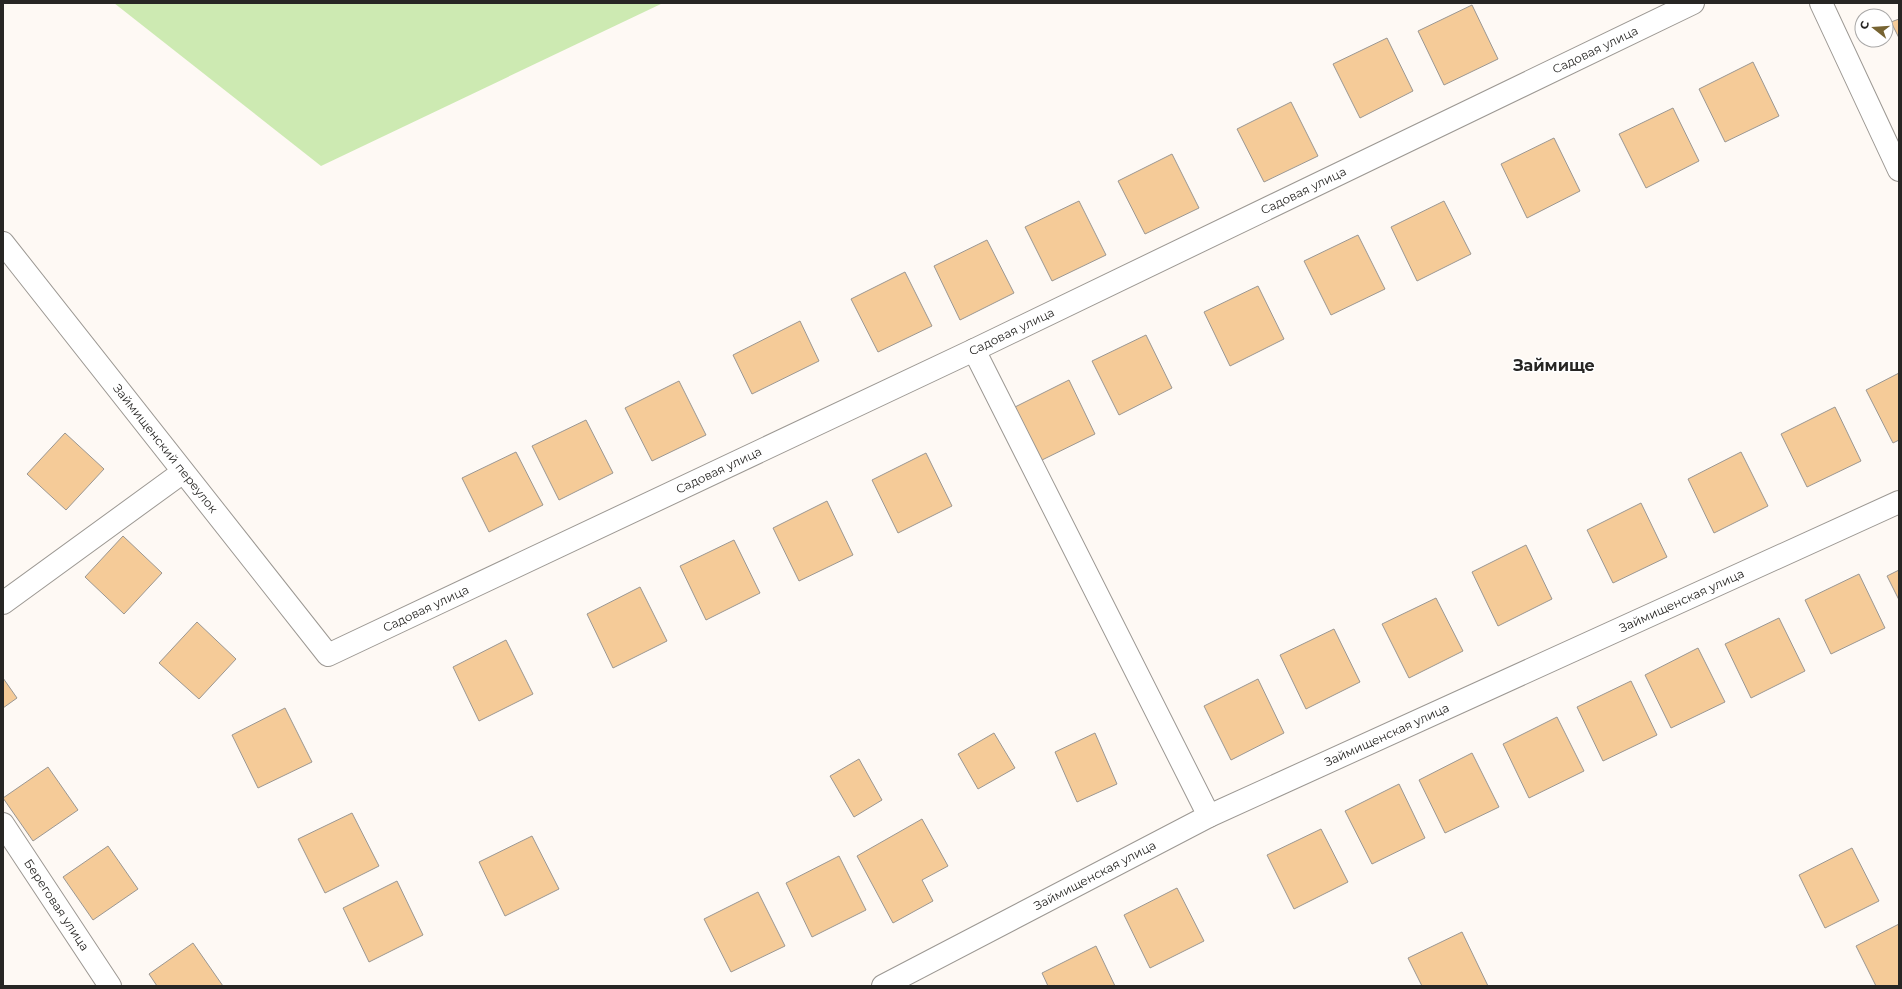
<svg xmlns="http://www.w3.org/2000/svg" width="1902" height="989" font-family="Montserrat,sans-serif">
  <rect width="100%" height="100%" fill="#fef9f4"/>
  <path fill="#cdeab2" d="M 114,3 L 663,3 L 321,166 Z"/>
  <path fill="#f5cb98" stroke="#9b9792" d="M 1472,5 L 1498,59 L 1444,85 L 1418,31 Z
    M 1899,19 L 1899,38 L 1891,22 Z
    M 1387,38 L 1413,91 L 1360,118 L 1333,64 Z
    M 1753,62 L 1779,116 L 1725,142 L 1699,89 Z
    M 1291,102 L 1318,156 L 1264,182 L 1237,129 Z
    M 1673,108 L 1699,161 L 1646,188 L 1619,134 Z
    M 1554,138 L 1580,191 L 1527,218 L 1501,164 Z
    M 1172,154 L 1199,208 L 1145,234 L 1118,181 Z
    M 1079,201 L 1106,255 L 1052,281 L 1025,227 Z
    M 1444,201 L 1471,254 L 1417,281 L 1391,227 Z
    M 1358,235 L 1385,289 L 1331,315 L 1304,261 Z
    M 987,240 L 1014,293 L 960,320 L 934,266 Z
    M 905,272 L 932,326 L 878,352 L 851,299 Z
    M 1258,286 L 1284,339 L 1230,366 L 1204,312 Z
    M 800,321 L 819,361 L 752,394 L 733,355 Z
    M 1146,335 L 1172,388 L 1119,415 L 1092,361 Z
    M 1899,373 L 1899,440 L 1893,443 L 1866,390 Z
    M 1069,380 L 1095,434 L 1042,460 L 1015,407 Z
    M 679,381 L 706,435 L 652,461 L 625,408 Z
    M 1835,407 L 1861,461 L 1807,487 L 1781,434 Z
    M 586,420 L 613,473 L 559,500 L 532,446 Z
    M 65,433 L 104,469 L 66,510 L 27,474 Z
    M 516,452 L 543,505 L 489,532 L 462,478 Z
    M 1741,452 L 1768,506 L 1714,533 L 1688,479 Z
    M 926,453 L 952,506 L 898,533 L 872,480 Z
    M 827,501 L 853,555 L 799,581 L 773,528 Z
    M 1641,503 L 1667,557 L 1613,583 L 1587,530 Z
    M 123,536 L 162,573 L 124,614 L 85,577 Z
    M 734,540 L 760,593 L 706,620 L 680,566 Z
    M 1526,545 L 1552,599 L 1498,626 L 1472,572 Z
    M 1899,570 L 1899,600 L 1887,576 Z
    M 1859,574 L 1885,628 L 1831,654 L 1805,600 Z
    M 640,587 L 667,641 L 613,668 L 587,614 Z
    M 1436,598 L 1463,651 L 1409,678 L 1382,624 Z
    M 1779,618 L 1805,671 L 1751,698 L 1725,644 Z
    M 197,622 L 236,659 L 199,699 L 159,663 Z
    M 1334,629 L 1360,682 L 1306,709 L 1280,655 Z
    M 506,640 L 533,694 L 479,721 L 453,667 Z
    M 1698,648 L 1725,702 L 1671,728 L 1645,675 Z
    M 3,678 L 17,698 L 3,708 Z
    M 1258,679 L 1284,733 L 1231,760 L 1204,706 Z
    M 1631,681 L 1657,735 L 1603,761 L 1577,707 Z
    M 285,708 L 312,762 L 258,788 L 232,735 Z
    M 1557,717 L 1584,771 L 1529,798 L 1503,744 Z
    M 994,733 L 1015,768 L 978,789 L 958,754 Z
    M 1095,733 L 1117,784 L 1077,802 L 1055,752 Z
    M 1472,753 L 1499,807 L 1445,833 L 1419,780 Z
    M 859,759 L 882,800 L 854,817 L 830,776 Z
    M 48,767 L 78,810 L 33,841 L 3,798 Z
    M 1399,784 L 1425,838 L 1372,864 L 1345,811 Z
    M 352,813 L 379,866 L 325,893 L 298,839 Z
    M 922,819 L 948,866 L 922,880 L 933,901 L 893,923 L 857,856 Z
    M 1321,829 L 1348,882 L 1294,909 L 1267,855 Z
    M 532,836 L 559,889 L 505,916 L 479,862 Z
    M 108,846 L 138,889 L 93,920 L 63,877 Z
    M 1852,848 L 1879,901 L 1825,928 L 1799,875 Z
    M 839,856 L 866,910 L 812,937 L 786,883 Z
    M 397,881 L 423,935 L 369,962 L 343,908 Z
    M 1177,888 L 1204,941 L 1150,968 L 1124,915 Z
    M 758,892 L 785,946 L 731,972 L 704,919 Z
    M 1899,924 L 1899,986 L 1876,986 L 1856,946 Z
    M 1462,932 L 1488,986 L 1422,986 L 1408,958 Z
    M 193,943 L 223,986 L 157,986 L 149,974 Z
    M 1096,946 L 1115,986 L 1048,986 L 1042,973 Z"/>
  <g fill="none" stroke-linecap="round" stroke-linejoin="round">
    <g stroke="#9c9893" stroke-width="24">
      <g id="minor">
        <path d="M 1821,3 L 1899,170"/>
        <path id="s1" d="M 3,243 L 328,655 L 974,350 L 1693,3"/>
        <path d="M 974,350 L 1209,816"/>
        <path d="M 3,603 L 183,472"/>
        <path id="s2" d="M 3,824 L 110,986"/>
        <path id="s3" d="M 883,986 L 1209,816 L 1899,502"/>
      </g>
    </g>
    <use href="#minor" stroke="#fff" stroke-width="22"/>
  </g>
  <g text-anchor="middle" stroke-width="3" stroke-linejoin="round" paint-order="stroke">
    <g font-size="12" fill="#272624" stroke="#fff">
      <text dy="4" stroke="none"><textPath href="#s1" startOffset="1929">Садовая улица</textPath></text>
      <text dy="4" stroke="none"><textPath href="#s1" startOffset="1605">Садовая улица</textPath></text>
      <text dy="4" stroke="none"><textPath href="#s1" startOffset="1281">Садовая улица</textPath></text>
      <text dy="4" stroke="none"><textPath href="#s1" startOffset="262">Займищенский переулок</textPath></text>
      <text dy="4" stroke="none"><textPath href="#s1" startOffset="957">Садовая улица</textPath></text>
      <text dy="4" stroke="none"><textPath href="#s3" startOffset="887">Займищенская улица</textPath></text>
      <text dy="4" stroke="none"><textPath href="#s1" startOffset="633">Садовая улица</textPath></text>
      <text dy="4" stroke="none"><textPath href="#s3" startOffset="563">Займищенская улица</textPath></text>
      <text dy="4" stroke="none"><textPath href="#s3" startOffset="239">Займищенская улица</textPath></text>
      <text dy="4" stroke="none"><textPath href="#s2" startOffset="97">Береговая улица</textPath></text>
    </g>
    <g font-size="16" font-weight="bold" fill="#272624" stroke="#fff">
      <text x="1554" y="371">Займище</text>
    </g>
  </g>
  <rect width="1902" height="989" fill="none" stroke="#272624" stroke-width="8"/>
  <g transform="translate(1874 28) rotate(287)"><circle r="19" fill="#ffffff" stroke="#a9a8a7"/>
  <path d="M0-3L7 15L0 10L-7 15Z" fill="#776432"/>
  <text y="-6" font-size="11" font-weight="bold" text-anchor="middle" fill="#272624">С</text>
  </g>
</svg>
